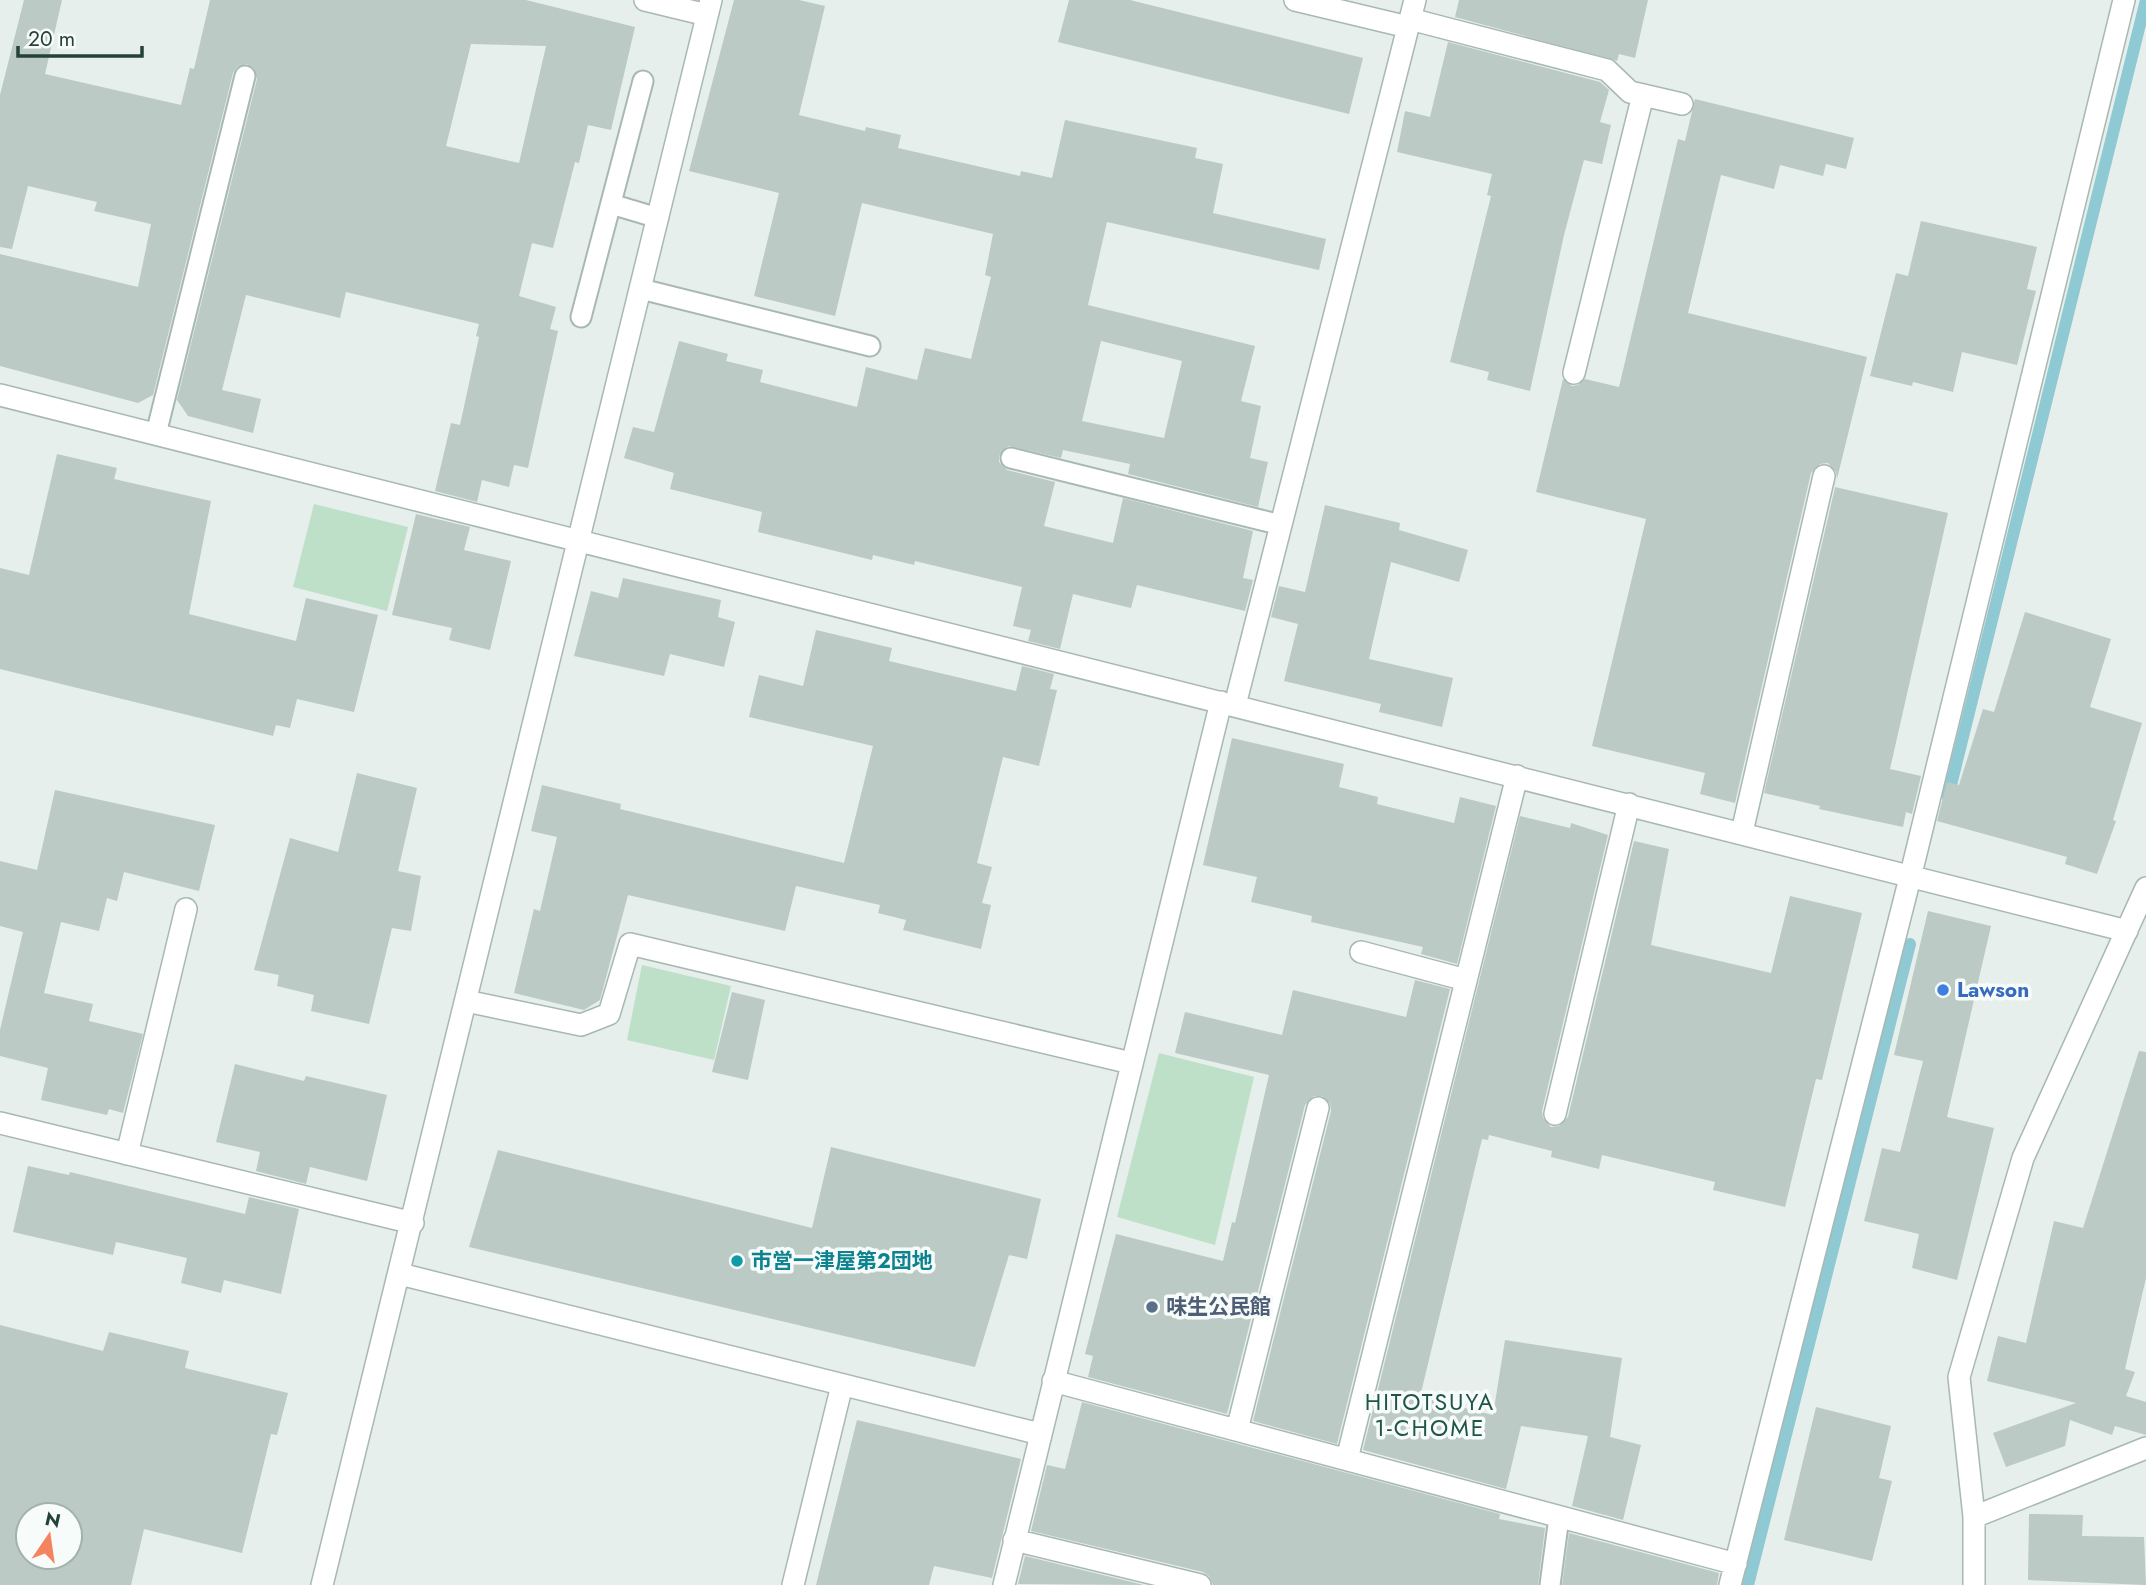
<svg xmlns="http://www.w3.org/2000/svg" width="2146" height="1585" font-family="Jost,'Noto Sans JP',sans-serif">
  <rect width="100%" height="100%" fill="#e6efeb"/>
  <path fill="#bfe0c8" d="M 314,504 L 408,527 L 387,611 L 293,587 Z
    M 642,965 L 731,986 L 714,1060 L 627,1040 Z
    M 1159,1053 L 1254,1077 L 1215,1245 L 1117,1217 Z"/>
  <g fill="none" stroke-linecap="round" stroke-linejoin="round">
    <path stroke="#8ec9d4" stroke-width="12" d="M 1948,797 L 2146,0
      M 1748,1585 L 1910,944"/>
  </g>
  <path fill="#bbcac4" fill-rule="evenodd" d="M 24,0 L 62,0 L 45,74 L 181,105 L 190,68 L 194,69 L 210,0 L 526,0 L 635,27 L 611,130 L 588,125 L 579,163 L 575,162 L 553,248 L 532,243 L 519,296 L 556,307 L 550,329 L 558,331 L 528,468 L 514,465 L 509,487 L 482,480 L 477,502 L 435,491 L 451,423 L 460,425 L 479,337 L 476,336 L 479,324 L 346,292 L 340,318 L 246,295 L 222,390 L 261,399 L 253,433 L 188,416 L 177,400 L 257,79 L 254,68 L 247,64 L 237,67 L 233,73 L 153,395 L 138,403 L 0,366 L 0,254 L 138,287 L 151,224 L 94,211 L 97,202 L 28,186 L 12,249 L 0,247 L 0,95 ZM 471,44 L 546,46 L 519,163 L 446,146 Z
    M 734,0 L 799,0 L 825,6 L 799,115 L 865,131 L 866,127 L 901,135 L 898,148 L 1020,176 L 1021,171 L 1052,178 L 1065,120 L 1197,148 L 1195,158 L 1223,164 L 1213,213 L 1326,239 L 1319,270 L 1107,222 L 1088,305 L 1255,346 L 1241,401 L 1261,406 L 1250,458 L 1268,462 L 1258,507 L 1128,474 L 1130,464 L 1063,450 L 1061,458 L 1008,446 L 999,456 L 999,462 L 1007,470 L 1055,482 L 1044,526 L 1113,543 L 1123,498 L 1253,531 L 1243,578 L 1253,580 L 1245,611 L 1137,585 L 1131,608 L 1073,594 L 1060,649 L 1028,641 L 1031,630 L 1013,626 L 1022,587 L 915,561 L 914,565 L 873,555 L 872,560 L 758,532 L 762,512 L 670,489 L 674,473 L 624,458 L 633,427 L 654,432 L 679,341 L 728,354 L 726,361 L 763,370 L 760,382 L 857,407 L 866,367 L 917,380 L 925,348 L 971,359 L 991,277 L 985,275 L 993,234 L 862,203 L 835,316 L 754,296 L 779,193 L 689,171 ZM 1101,341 L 1182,361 L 1164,438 L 1082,421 Z
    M 1069,0 L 1130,0 L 1363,58 L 1349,114 L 1058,42 Z
    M 1459,0 L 1648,0 L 1635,58 L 1619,54 L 1617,61 L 1455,17 Z
    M 1448,42 L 1600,82 L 1609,90 L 1600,122 L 1611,125 L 1602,164 L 1584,160 L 1564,235 L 1530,391 L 1487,380 L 1489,372 L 1450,362 L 1491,196 L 1487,195 L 1492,174 L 1397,152 L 1405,111 L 1430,117 Z
    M 1695,99 L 1854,138 L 1846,169 L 1826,164 L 1823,176 L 1780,165 L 1774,189 L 1721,175 L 1688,313 L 1867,357 L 1835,487 L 1948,513 L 1890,769 L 1921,776 L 1912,814 L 1906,812 L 1903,827 L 1819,809 L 1820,806 L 1764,793 L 1837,479 L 1836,472 L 1828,463 L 1820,464 L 1811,473 L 1735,803 L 1700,794 L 1705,773 L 1592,746 L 1646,519 L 1536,492 L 1563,379 L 1572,386 L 1578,385 L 1585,379 L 1619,387 L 1678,139 L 1685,141 Z
    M 1921,221 L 2037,247 L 2027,289 L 2036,291 L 2017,365 L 1962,352 L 1953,392 L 1913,382 L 1912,386 L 1870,376 L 1896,273 L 1908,276 Z
    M 57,454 L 117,468 L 114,479 L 211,501 L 189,614 L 296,641 L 306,598 L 378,615 L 354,712 L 297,699 L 290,728 L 276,725 L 273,736 L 0,669 L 0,568 L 29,575 Z
    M 1325,505 L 1400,523 L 1399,530 L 1468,550 L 1459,582 L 1391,562 L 1369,659 L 1453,678 L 1442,727 L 1379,712 L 1381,704 L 1284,681 L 1298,624 L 1271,617 L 1279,586 L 1305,592 Z
    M 416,514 L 470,527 L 464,550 L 511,561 L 490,650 L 449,640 L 452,628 L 392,615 Z
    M 623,578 L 721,600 L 718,617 L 735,622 L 724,667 L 670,654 L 664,676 L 574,656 L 591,591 L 618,598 Z
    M 2025,612 L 2111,639 L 2090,707 L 2142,723 L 2113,820 L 2116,821 L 2097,874 L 2065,864 L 2067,857 L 1937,821 L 1947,782 L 1959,785 L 1983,709 L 1994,712 Z
    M 816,630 L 892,648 L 889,661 L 1016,691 L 1022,666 L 1054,674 L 1050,689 L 1057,690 L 1039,766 L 1003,757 L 977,863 L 992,867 L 982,903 L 991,905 L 981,949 L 903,930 L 906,920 L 878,913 L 880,905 L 796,886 L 785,931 L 628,895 L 600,1000 L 584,1010 L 514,993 L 534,909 L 540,911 L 557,837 L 531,831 L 542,785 L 621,804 L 620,809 L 844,863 L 873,746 L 749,717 L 759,675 L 803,686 Z
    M 1232,738 L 1344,764 L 1339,787 L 1378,797 L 1377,804 L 1454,823 L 1460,797 L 1496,806 L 1457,964 L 1421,954 L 1423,947 L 1311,922 L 1312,916 L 1251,902 L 1257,877 L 1203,865 Z
    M 357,773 L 417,788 L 398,871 L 421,876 L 411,931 L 392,928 L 369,1024 L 311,1011 L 314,995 L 277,986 L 279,975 L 254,970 L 290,838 L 338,852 Z
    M 55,790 L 215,825 L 199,891 L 124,872 L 117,901 L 107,898 L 99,931 L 61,922 L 44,993 L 93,1004 L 89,1021 L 143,1034 L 123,1113 L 109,1109 L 107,1115 L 41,1100 L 48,1068 L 0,1056 L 0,1030 L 23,932 L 0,926 L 0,861 L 37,870 Z
    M 1520,816 L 1570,828 L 1571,823 L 1608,835 L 1542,1111 L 1543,1118 L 1551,1127 L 1559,1126 L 1568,1117 L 1634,841 L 1669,849 L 1651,945 L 1771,973 L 1790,896 L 1862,913 L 1822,1080 L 1816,1079 L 1785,1207 L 1713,1190 L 1715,1182 L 1602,1155 L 1599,1169 L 1551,1157 L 1552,1151 L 1489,1135 L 1488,1140 L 1482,1139 L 1420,1397 L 1493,1415 L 1505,1340 L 1622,1358 L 1610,1437 L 1641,1445 L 1623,1520 L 1572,1506 L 1588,1436 L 1521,1426 L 1506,1489 L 1363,1450 Z
    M 1928,911 L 1991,926 L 1947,1117 L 1994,1128 L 1957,1280 L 1912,1268 L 1919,1234 L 1864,1221 L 1882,1148 L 1900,1152 L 1923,1061 L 1894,1055 Z
    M 1415,980 L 1450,989 L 1337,1444 L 1253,1421 L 1331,1111 L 1330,1104 L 1322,1096 L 1314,1096 L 1305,1105 L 1227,1414 L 1088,1377 L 1093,1356 L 1085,1354 L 1116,1234 L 1223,1261 L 1232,1222 L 1235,1223 L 1269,1075 L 1175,1053 L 1185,1012 L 1282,1035 L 1293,990 L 1406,1017 Z
    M 732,992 L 765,1000 L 748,1080 L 712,1072 Z
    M 2139,1051 L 2146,1052 L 2146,1278 L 2125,1369 L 2135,1372 L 2126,1396 L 2146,1402 L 2146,1435 L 2115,1426 L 2112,1435 L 2070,1420 L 2065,1446 L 2006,1467 L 1993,1433 L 2076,1403 L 1987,1381 L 1998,1336 L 2026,1343 L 2054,1221 L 2083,1228 Z
    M 235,1064 L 304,1081 L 306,1076 L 387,1095 L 367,1181 L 310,1167 L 306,1184 L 256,1171 L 260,1152 L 216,1142 Z
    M 831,1147 L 1041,1199 L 1027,1259 L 1009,1255 L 975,1367 L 469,1247 L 498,1150 L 812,1228 Z
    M 28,1166 L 69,1175 L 70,1172 L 245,1214 L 249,1197 L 299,1209 L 281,1294 L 224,1280 L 221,1293 L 181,1283 L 187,1258 L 116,1242 L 113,1255 L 13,1232 Z
    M 0,1325 L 103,1351 L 109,1332 L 189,1351 L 185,1368 L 288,1393 L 277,1435 L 271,1434 L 242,1553 L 144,1529 L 131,1585 L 0,1585 ZM 28,1515 L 70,1515 L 70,1557 L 28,1557 Z
    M 1082,1402 L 1500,1514 L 1499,1519 L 1545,1528 L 1538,1585 L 1213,1585 L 1209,1576 L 1203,1572 L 1031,1531 L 1047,1465 L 1065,1469 Z
    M 1816,1407 L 1891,1426 L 1879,1478 L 1892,1481 L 1872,1561 L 1784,1540 Z
    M 857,1420 L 1021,1459 L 992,1578 L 934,1566 L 929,1585 L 816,1585 Z
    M 2029,1514 L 2083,1515 L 2082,1536 L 2144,1537 L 2146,1585 L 2028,1580 Z
    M 1569,1533 L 1719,1573 L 1717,1585 L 1562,1585 Z
    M 1025,1556 L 1144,1585 L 1018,1584 Z"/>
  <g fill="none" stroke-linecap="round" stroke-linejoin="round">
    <g stroke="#a8b8b2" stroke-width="23">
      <path id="lane" d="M 611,204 L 658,218
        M 641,289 L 870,346
        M 581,317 L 643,81
        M 156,434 L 245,76
        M 1011,458 L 1281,525
        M 1550,1585 L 1559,1517"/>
    </g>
    <g stroke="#a8b8b2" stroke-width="24">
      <path id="street" d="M 645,0 L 707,15
        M 1295,0 L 1408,27
        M 1410,19 L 1607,70 L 1630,92 L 1682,104
        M 1574,373 L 1643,95
        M 0,395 L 2127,931
        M 1235,705 L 1415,0
        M 1742,832 L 1824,476
        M 1361,952 L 1466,980
        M 466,1001 L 581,1025 L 609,1014 L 630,944 L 1131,1063
        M 1555,1114 L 1629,804
        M 0,1123 L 413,1223
        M 127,1154 L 186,909
        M 400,1274 L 1040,1434
        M 1053,1381 L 1736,1564
        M 1237,1430 L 1318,1108
        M 1347,1459 L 1517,776
        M 1974,1517 L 2146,1448
        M 1014,1540 L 1200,1585
        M 322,1585 L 711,0
        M 793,1585 L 842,1385
        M 1004,1585 L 1221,702
        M 1730,1585 L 1911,874 L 2124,0
        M 1974,1585 L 1974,1517 L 1959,1377 L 2023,1158 L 2146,888"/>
    </g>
    <use href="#lane" stroke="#fff" stroke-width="19"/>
    <use href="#street" stroke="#fff" stroke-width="21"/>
  </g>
  <circle fill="#3f7fe0" stroke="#f7fbf9" stroke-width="2.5" cx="1943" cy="990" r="7"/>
  <circle fill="#0f9aa8" stroke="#f7fbf9" stroke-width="2.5" cx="737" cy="1261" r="7"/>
  <circle fill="#5c6f8a" stroke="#f7fbf9" stroke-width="2.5" cx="1152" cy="1307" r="7"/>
  <g text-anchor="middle" stroke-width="7" stroke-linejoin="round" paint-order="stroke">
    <g font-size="21" font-weight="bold" fill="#366cbe" stroke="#f7fbf9" text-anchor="start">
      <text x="1957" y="997">Lawson</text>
    </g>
    <g font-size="21" font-weight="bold" fill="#0d838f" stroke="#f7fbf9" text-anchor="start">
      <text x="751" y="1268">市営一津屋第2団地</text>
    </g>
    <g font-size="21" font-weight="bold" fill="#4e5e75" stroke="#f7fbf9" text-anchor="start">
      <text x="1166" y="1314">味生公民館</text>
    </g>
    <g font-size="23" letter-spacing="2" fill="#1f5548" stroke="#f7fbf9">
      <text x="1430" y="1410">HITOTSUYA<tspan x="1430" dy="26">1-CHOME</tspan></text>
    </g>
  </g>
  <g transform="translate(49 1536) rotate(13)"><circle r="33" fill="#f7fbf9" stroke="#a3b1ad" stroke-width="2"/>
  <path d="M0-5L12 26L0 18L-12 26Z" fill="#f4845f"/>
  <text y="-10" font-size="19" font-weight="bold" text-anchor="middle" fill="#24423a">N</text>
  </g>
  <path d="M18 46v10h124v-10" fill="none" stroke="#24423a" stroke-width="3.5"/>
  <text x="28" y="46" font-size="21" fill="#24423a" stroke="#f7fbf9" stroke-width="5" paint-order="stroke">20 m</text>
</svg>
